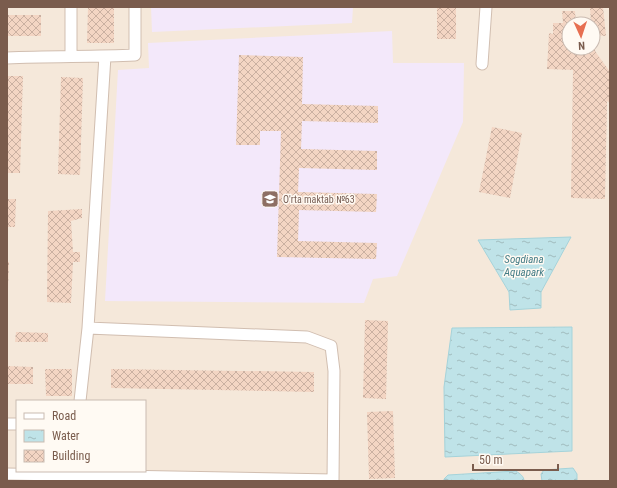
<svg xmlns="http://www.w3.org/2000/svg" width="617" height="488" font-family="'Roboto Condensed',sans-serif">
  <defs>
    <pattern id="water-ripples" width="26" height="14" patternUnits="userSpaceOnUse"><rect width="26" height="14" fill="#bfe3e8"/><path d="M2 4q2-2 4 0t4 0M15 11q2-2 4 0t4 0" fill="none" stroke="#a0bbbe"/></pattern>
    <pattern id="building-cross-hatch" width="8" height="8" patternUnits="userSpaceOnUse"><rect width="8" height="8" fill="#f3d5c3"/><path d="M0 0l8 8M0 8l8-8" fill="none" stroke="#cab0a1"/></pattern>
  </defs>
  <rect width="100%" height="100%" fill="#fdf6ec"/>
  <path fill="#f5e8da" fill-rule="evenodd" d="M 7,7 L 610,7 L 610,481 L 7,481 ZM 569,24 L 593,24 L 593,48 L 569,48 ZM 17,401 L 145,401 L 145,471 L 17,471 Z"/>
  <path fill="#f3e8fa" d="M 151,7 L 353,7 L 352,23 L 152,32 Z
    M 392,31 L 393,63 L 464,63 L 463,122 L 397,276 L 373,279 L 364,303 L 105,301 L 118,70 L 149,68 L 148,43 Z"/>
  <path fill="url(#water-ripples)" stroke="#a5d3da" d="M 571,237 L 541,292 L 541,308 L 510,310 L 509,292 L 478,240 Z
    M 572,327 L 572,451 L 445,457 L 444,387 L 452,328 Z
    M 573,468 L 577,474 L 577,481 L 542,481 L 541,474 L 544,470 Z
    M 516,471 C 520,474 524,476 524,481 L 444,481 L 444,479 L 448,475 Z"/>
  <path fill="url(#building-cross-hatch)" d="M 88,7 L 114,7 L 114,43 L 87,43 Z
    M 437,7 L 456,7 L 456,39 L 437,39 Z
    M 590,7 L 603,7 L 606,36 L 595,35 L 595,51 L 610,72 L 610,103 L 607,101 L 605,199 L 571,198 L 573,70 L 547,69 L 549,33 L 553,34 L 553,23 L 563,23 L 562,11 L 575,11 L 576,24 L 569,24 L 569,48 L 593,48 L 593,24 L 591,24 Z
    M 7,15 L 41,15 L 41,36 L 7,36 Z
    M 239,55 L 303,57 L 302,104 L 378,106 L 378,123 L 302,121 L 301,149 L 377,151 L 377,170 L 299,168 L 298,192 L 377,194 L 376,212 L 299,210 L 298,241 L 377,243 L 376,259 L 277,257 L 281,131 L 260,131 L 260,145 L 236,145 Z
    M 7,76 L 23,76 L 20,173 L 7,173 Z
    M 61,77 L 83,78 L 80,175 L 58,174 Z
    M 492,127 L 522,133 L 510,198 L 479,192 Z
    M 7,199 L 16,199 L 15,227 L 7,227 Z
    M 82,209 L 82,218 L 71,221 L 73,252 L 80,252 L 80,262 L 73,262 L 71,303 L 47,302 L 48,211 Z
    M 7,262 L 9,262 L 8,288 L 7,288 Z
    M 365,320 L 388,321 L 386,399 L 363,398 Z
    M 16,332 L 48,333 L 48,342 L 15,342 Z
    M 7,366 L 33,367 L 33,384 L 7,384 Z
    M 45,369 L 72,369 L 72,396 L 46,396 Z
    M 111,369 L 314,372 L 314,392 L 111,388 Z
    M 393,411 L 395,478 L 369,479 L 367,412 Z"/>
  <g fill="none" stroke-linecap="round" stroke-linejoin="round">
    <g stroke="#d1beb0" stroke-width="13">
      <path id="minor" d="M 71,7 L 71,56
        M 7,58 C 50,56 92,57 135,55 L 135,7
        M 482,64 L 486,7
        M 88,328 L 307,337 L 331,346 L 334,371 L 333,481
        M 80,401 L 88,328 L 105,56
        M 7,424 L 17,424
        M 7,474 L 333,480"/>
    </g>
    <use href="#minor" stroke="#fff" stroke-width="11"/>
  </g>
  <defs>
    <g id="school-square" transform="scale(0.9)"><rect x="-9" y="-9" width="18" height="18" rx="4" fill="#8d6e63" stroke="#fffaf3"/><path d="M0-5L7-2L0 1L-7-2ZM-4 1L0 2.5L4 1V4Q0 6-4 4Z" fill="#fff"/></g>
  </defs>
  <g fill-rule="evenodd">
    <use href="#school-square" x="270" y="199"/>
  </g>
  <g text-anchor="middle" stroke-width="3" stroke-linejoin="round" paint-order="stroke">
    <g font-size="10" fill="#785e54" stroke="#fffaf3" text-anchor="start">
      <text x="283" y="203">O'rta maktab №63</text>
    </g>
    <g font-size="11" font-style="italic" fill="#437c86" stroke="#fffaf3">
      <text x="524" y="263">Sogdiana<tspan x="524" dy="13">Aquapark</tspan></text>
    </g>
  </g>
  <rect width="617" height="488" fill="none" stroke="#7a5c4d" stroke-width="16"/>
  <rect x="16" y="400" width="130" height="72" fill="#fffaf3" stroke="#cabbb1"/>
  <rect x="24" y="413" width="20" height="6" fill="#ffffff" stroke="#cabbb1"/>
  <text x="52" y="420" font-size="12" fill="#7a5c4d">Road</text>
  <rect x="24" y="430" width="20" height="12" fill="url(#water-ripples)" stroke="#cabbb1"/>
  <text x="52" y="440" font-size="12" fill="#7a5c4d">Water</text>
  <rect x="24" y="450" width="20" height="12" fill="url(#building-cross-hatch)" stroke="#cabbb1"/>
  <text x="52" y="460" font-size="12" fill="#7a5c4d">Building</text>
  <g transform="translate(581 36) rotate(177)"><circle r="19" fill="#fffaf3" stroke="#cabbb1"/>
  <path d="M0-3L7 15L0 10L-7 15Z" fill="#e76f51"/>
  <text y="-6" font-size="11" font-weight="bold" text-anchor="middle" fill="#7a5c4d">N</text>
  </g>
  <path d="M473 464v6h85v-6" fill="none" stroke="#7a5c4d" stroke-width="2"/>
  <text x="479" y="464" font-size="12" fill="#7a5c4d" stroke="#fffaf3" stroke-width="3" paint-order="stroke">50 m</text>
</svg>
